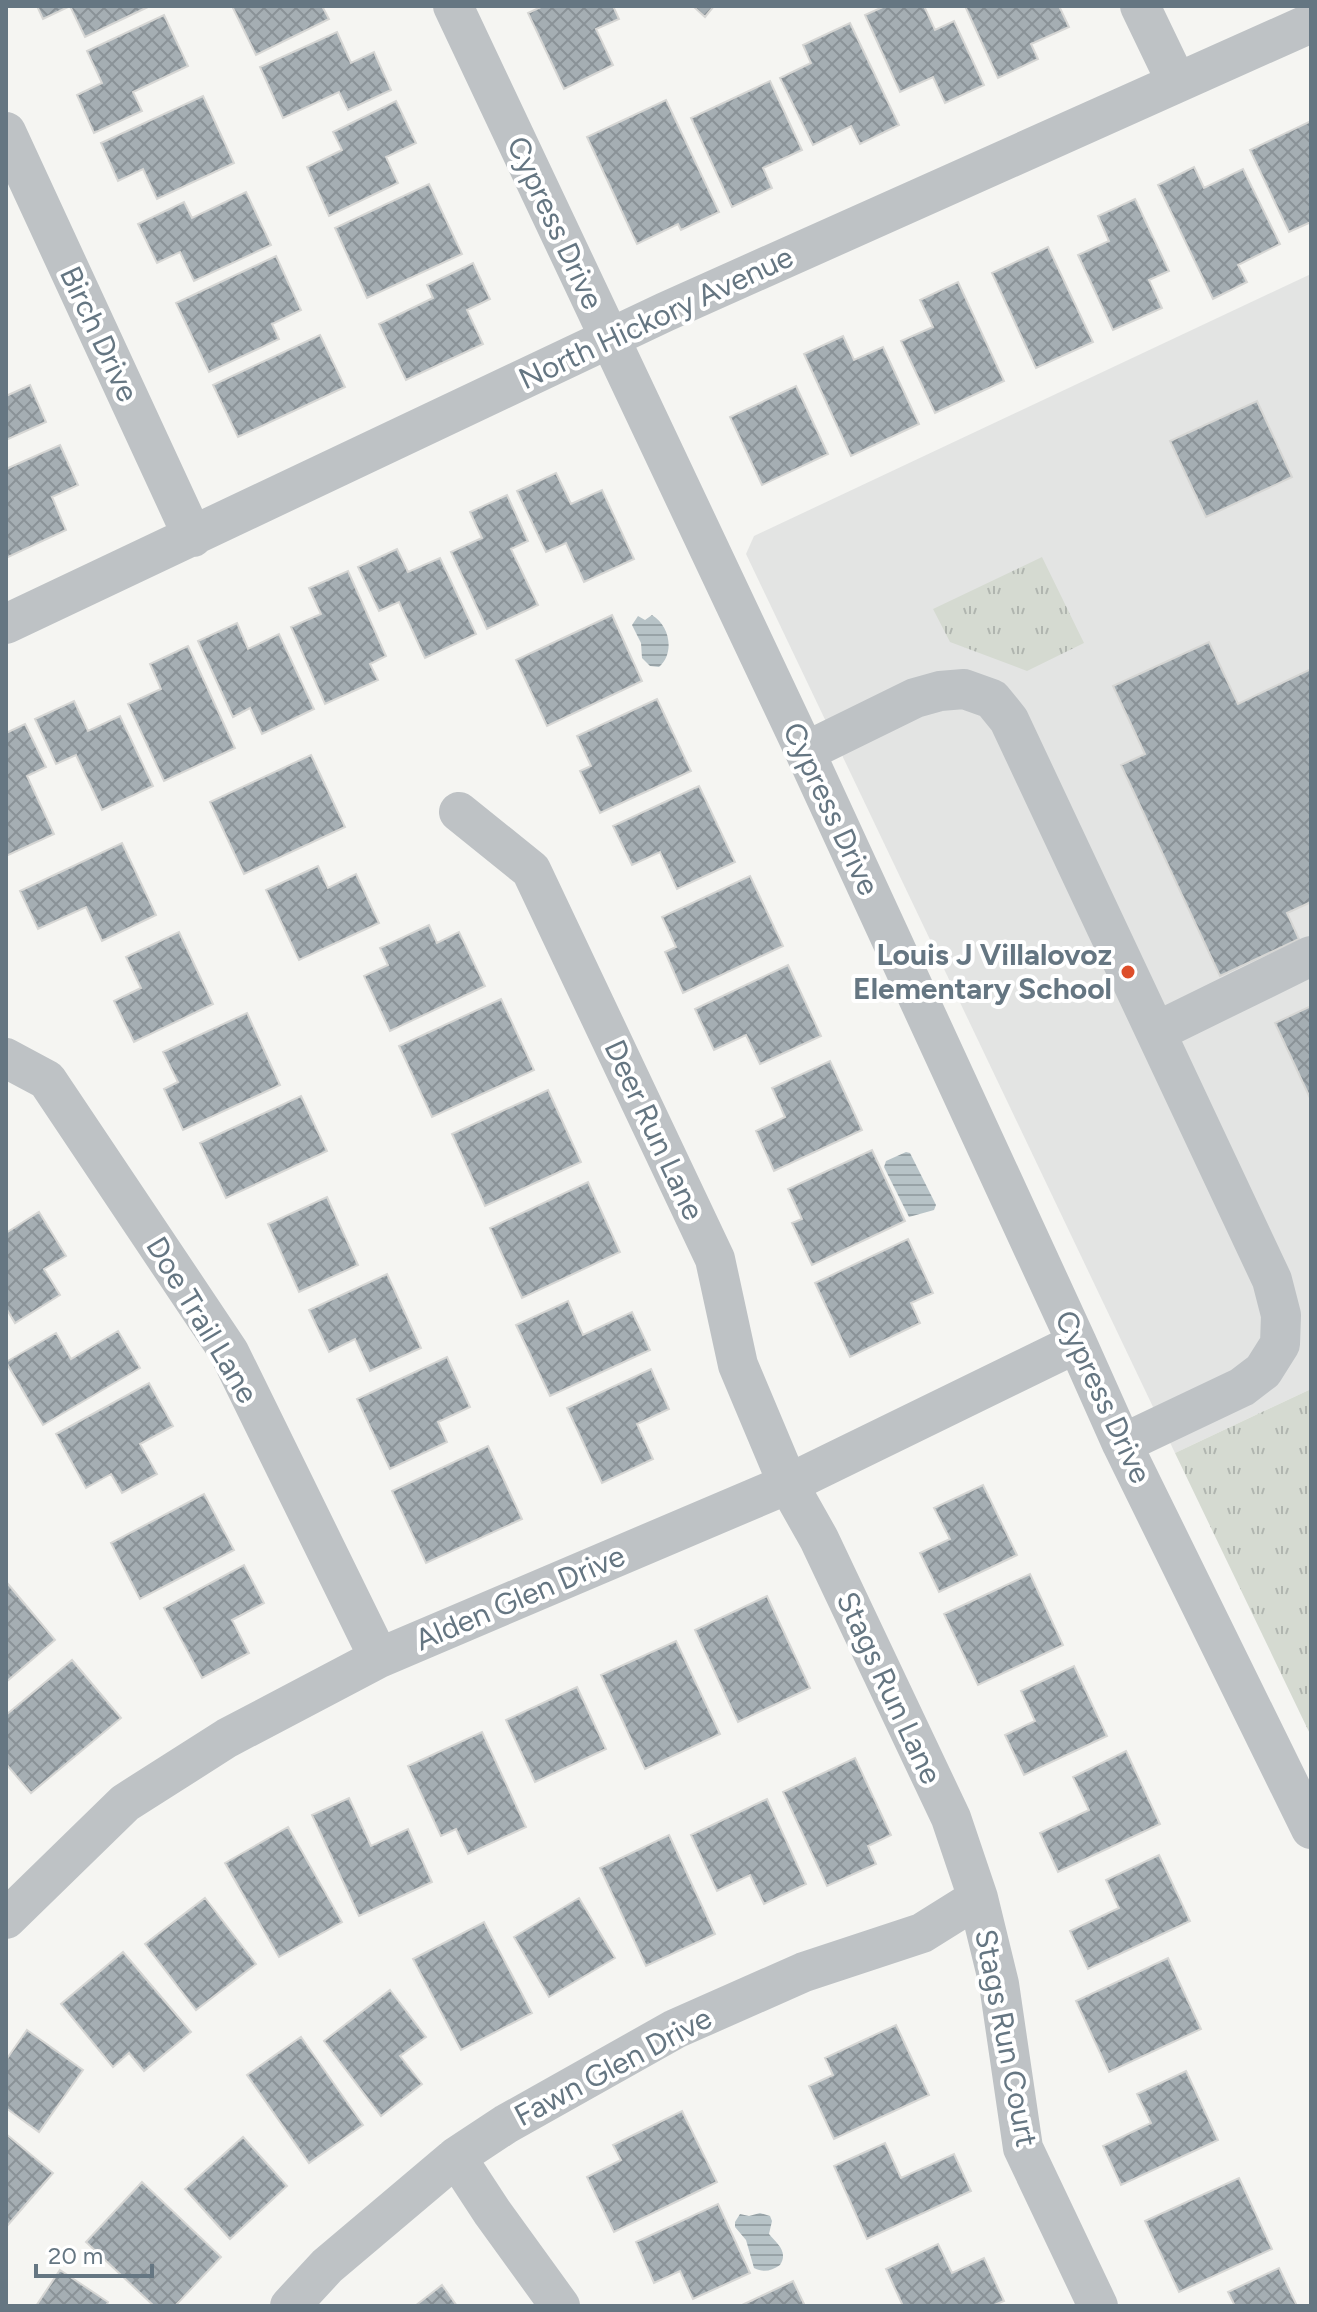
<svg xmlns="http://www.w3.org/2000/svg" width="1317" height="2312" font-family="Figtree,sans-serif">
  <defs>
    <pattern id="grass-tufts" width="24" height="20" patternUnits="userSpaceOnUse" patternTransform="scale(2)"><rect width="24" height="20" fill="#d5dad1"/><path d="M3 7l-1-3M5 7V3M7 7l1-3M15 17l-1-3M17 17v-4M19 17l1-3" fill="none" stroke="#b0b5af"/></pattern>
    <pattern id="water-rules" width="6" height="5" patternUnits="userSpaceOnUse" patternTransform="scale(2)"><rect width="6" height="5" fill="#b7c3c7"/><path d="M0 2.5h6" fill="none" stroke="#98a3a7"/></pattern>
    <pattern id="building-cross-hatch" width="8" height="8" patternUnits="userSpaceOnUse" patternTransform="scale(2)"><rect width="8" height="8" fill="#a5aeb3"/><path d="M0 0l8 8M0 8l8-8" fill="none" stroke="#8a9297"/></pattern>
  </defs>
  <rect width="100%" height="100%" fill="#f5f5f2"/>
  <path fill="#e3e4e3" d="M 1311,274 L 1311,1389 L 1175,1453 L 746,554 L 754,536 Z"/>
  <path fill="url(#grass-tufts)" d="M 1042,557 L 1084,643 L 1027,671 L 950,642 L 933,609 Z
    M 1311,1389 L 1311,1736 L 1175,1453 Z"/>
  <path fill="url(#water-rules)" d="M 652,615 C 670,626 675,653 659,667 L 650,666 L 642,658 L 641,643 L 632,625 L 638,616 L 645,620 Z
    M 906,1152 L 910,1153 L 936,1205 L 934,1210 L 909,1217 L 884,1167 L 886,1161 Z
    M 760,2213 L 770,2216 L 772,2221 L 769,2234 C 776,2243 789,2251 780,2265 C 771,2271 764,2273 754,2268 L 746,2240 L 735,2227 L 735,2222 L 740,2214 L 749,2216 Z"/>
  <path fill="url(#building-cross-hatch)" stroke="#d6d6d4" stroke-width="2" d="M 37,6 L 150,6 L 85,37 L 70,6 L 43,19 Z
    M 232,6 L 322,6 L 329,19 L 256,55 Z
    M 543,6 L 613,6 L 619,19 L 596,29 L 613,65 L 564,89 L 528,13 Z
    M 693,6 L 714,6 L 705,17 Z
    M 885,6 L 924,6 L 935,30 L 954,21 L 984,85 L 945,103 L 933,77 L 900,92 L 865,15 Z
    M 965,6 L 1059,6 L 1069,27 L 1031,44 L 1038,59 L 998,78 Z
    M 164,15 L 188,66 L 133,92 L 142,111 L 94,133 L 77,95 L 102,83 L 87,51 Z
    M 850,23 L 899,125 L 860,144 L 851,126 L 813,145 L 780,78 L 811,63 L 803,45 Z
    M 337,32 L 351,63 L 374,52 L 391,90 L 348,110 L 339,92 L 283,118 L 260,67 Z
    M 770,81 L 802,150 L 763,168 L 772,188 L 732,207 L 691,118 Z
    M 203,96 L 234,163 L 157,199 L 143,169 L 118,181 L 101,143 Z
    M 666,100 L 719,212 L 681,230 L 678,224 L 637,244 L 587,137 Z
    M 396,101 L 416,143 L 386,157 L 398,183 L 329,216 L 307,167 L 342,150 L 333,132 Z
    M 1311,121 L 1311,222 L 1289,232 L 1250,150 Z
    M 1194,167 L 1204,188 L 1243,169 L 1280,244 L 1238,265 L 1247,282 L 1213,299 L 1158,185 Z
    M 429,184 L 462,254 L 367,298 L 335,228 Z
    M 246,192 L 271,245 L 194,281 L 180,252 L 157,263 L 138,224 L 184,202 L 192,218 Z
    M 1135,199 L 1169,271 L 1149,280 L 1162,308 L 1113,330 L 1078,255 L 1109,241 L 1098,216 Z
    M 1048,247 L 1093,342 L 1036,368 L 992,273 Z
    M 276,256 L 301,310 L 272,324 L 279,339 L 209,372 L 176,303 Z
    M 473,263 L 490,299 L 467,310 L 483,344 L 406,380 L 379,324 L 433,298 L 427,285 Z
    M 958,282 L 1004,381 L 935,413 L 901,341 L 933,327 L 920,300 Z
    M 320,335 L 345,387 L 238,437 L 213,385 Z
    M 843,336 L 854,360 L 883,347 L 919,424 L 851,456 L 804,354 Z
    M 30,385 L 46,422 L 6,440 L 6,396 Z
    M 796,386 L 828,454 L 762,485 L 730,417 Z
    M 1257,401 L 1292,477 L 1206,517 L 1170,441 Z
    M 60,445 L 78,485 L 52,497 L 66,530 L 6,558 L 6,469 Z
    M 556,473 L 571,504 L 602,490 L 634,559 L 584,582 L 566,543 L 546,552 L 517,491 Z
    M 507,495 L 528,541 L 511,549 L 538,605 L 487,629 L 451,552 L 482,538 L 470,512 Z
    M 397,549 L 408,572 L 440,558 L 476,634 L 425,658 L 399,602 L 379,611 L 358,567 Z
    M 348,571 L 386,656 L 370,664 L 378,680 L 325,704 L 291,627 L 321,614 L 309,588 Z
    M 612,615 L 642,681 L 547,726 L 516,660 Z
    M 237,623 L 248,649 L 279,634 L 314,709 L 262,734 L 250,708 L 233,717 L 198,641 Z
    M 1209,642 L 1238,704 L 1311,669 L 1311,902 L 1287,913 L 1299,939 L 1220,976 L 1121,765 L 1145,754 L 1113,686 Z
    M 188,646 L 235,748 L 164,781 L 128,704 L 161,689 L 150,664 Z
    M 657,699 L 691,771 L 600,813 L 580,771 L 591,766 L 577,736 Z
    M 74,701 L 88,731 L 120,716 L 153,786 L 102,810 L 76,755 L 56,764 L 35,719 Z
    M 25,724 L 46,767 L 27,776 L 54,834 L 6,856 L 6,733 Z
    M 311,755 L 345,827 L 244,874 L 210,802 Z
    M 699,786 L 735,862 L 677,889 L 660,852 L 632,865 L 613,826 Z
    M 122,843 L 156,915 L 102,941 L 86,907 L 38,929 L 20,891 Z
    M 318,866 L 328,888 L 356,874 L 379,923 L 299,960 L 266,890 Z
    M 750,876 L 783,946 L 683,993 L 665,952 L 676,947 L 662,917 Z
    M 429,925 L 437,943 L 459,932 L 485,986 L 390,1031 L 364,976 L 388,965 L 380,948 Z
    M 179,932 L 213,1004 L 134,1042 L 114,1001 L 141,988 L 126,957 Z
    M 788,965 L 821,1036 L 760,1064 L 746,1035 L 714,1050 L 695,1009 Z
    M 501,999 L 534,1070 L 432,1117 L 399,1046 Z
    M 1311,1006 L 1311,1100 L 1275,1023 Z
    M 247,1013 L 280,1085 L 183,1130 L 164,1089 L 178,1082 L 163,1052 Z
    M 830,1061 L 862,1130 L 774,1171 L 756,1131 L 785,1117 L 772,1088 Z
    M 548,1090 L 581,1162 L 485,1206 L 452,1134 Z
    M 301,1096 L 327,1151 L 226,1198 L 200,1143 Z
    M 872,1150 L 905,1221 L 812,1265 L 792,1223 L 802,1219 L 788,1189 Z
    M 588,1182 L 620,1252 L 522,1298 L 490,1228 Z
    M 327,1197 L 358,1265 L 299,1292 L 268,1224 Z
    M 39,1212 L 66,1256 L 44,1269 L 60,1295 L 15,1323 L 6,1308 L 6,1233 Z
    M 908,1239 L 933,1293 L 911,1303 L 920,1323 L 850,1357 L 815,1283 Z
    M 387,1274 L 421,1348 L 370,1371 L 355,1339 L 329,1352 L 309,1310 Z
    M 568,1301 L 583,1335 L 632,1312 L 650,1350 L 550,1396 L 516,1325 Z
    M 118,1331 L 140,1368 L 43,1425 L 6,1362 L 56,1333 L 71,1359 Z
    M 447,1357 L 470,1407 L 438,1422 L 447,1442 L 390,1469 L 357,1399 Z
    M 651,1369 L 669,1409 L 637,1424 L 653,1459 L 602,1483 L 567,1408 Z
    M 149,1383 L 173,1426 L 140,1444 L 157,1474 L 122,1493 L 111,1474 L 86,1488 L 56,1434 Z
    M 488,1446 L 522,1519 L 426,1563 L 392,1491 Z
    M 983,1485 L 1017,1555 L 939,1592 L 920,1553 L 950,1539 L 934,1508 Z
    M 204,1494 L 234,1550 L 140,1599 L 111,1543 Z
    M 244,1565 L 264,1603 L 232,1620 L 249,1653 L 202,1678 L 164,1608 Z
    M 1030,1574 L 1063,1645 L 978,1685 L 944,1614 Z
    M 8,1584 L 55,1640 L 6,1682 L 6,1586 Z
    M 767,1596 L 810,1688 L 738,1722 L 695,1630 Z
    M 676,1641 L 720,1734 L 645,1769 L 601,1675 Z
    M 72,1660 L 121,1718 L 31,1793 L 6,1764 L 6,1715 Z
    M 1074,1666 L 1107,1736 L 1024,1775 L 1005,1735 L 1035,1721 L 1021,1691 Z
    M 577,1687 L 606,1749 L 535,1782 L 506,1720 Z
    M 482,1732 L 526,1827 L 468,1854 L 456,1829 L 441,1836 L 408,1766 Z
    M 1126,1751 L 1160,1824 L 1058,1872 L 1040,1833 L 1089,1810 L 1073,1777 Z
    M 855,1758 L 891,1835 L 868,1846 L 876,1864 L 827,1886 L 783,1792 Z
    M 349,1798 L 371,1846 L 408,1829 L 432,1882 L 359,1916 L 312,1815 Z
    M 767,1799 L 806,1884 L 764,1904 L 750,1875 L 717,1891 L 691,1835 Z
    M 288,1827 L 342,1922 L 279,1957 L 225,1863 Z
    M 669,1835 L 715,1934 L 646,1966 L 600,1868 Z
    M 1159,1855 L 1190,1921 L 1088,1969 L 1070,1931 L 1119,1908 L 1106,1880 Z
    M 205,1898 L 256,1964 L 196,2010 L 145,1944 Z
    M 579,1898 L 615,1958 L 549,1997 L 514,1937 Z
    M 484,1922 L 532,2013 L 461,2050 L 413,1959 Z
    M 123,1952 L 191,2032 L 144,2071 L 129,2053 L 113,2067 L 61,2004 Z
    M 1168,1958 L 1201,2029 L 1109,2072 L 1076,2001 Z
    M 390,1990 L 426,2037 L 400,2056 L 422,2084 L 381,2116 L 324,2041 Z
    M 896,2025 L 929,2095 L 834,2139 L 809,2086 L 833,2075 L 825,2058 Z
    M 27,2030 L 83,2070 L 39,2132 L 6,2108 L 6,2060 Z
    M 301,2037 L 363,2125 L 309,2163 L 247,2075 Z
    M 1186,2071 L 1218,2140 L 1121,2185 L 1103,2146 L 1151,2123 L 1137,2094 Z
    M 682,2111 L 717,2182 L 614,2232 L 587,2177 L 621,2160 L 613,2145 Z
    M 6,2134 L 53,2173 L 7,2226 L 6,2225 Z
    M 243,2137 L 287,2186 L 230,2239 L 185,2189 Z
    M 885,2143 L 901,2178 L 954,2154 L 971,2191 L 867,2239 L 834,2166 Z
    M 1239,2178 L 1272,2249 L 1179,2292 L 1145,2221 Z
    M 142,2182 L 221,2257 L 175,2306 L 154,2306 L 86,2242 Z
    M 718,2204 L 750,2273 L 693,2299 L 680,2271 L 654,2283 L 636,2242 Z
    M 938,2244 L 952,2273 L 984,2258 L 1004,2301 L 992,2306 L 903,2306 L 886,2269 Z
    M 1279,2268 L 1297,2306 L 1235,2306 L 1228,2292 Z
    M 60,2270 L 108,2302 L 106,2306 L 36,2306 Z
    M 793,2281 L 805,2306 L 740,2306 Z
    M 442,2285 L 457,2306 L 415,2306 Z"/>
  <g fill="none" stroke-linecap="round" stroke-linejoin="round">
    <path stroke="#bec2c5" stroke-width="40" d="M 453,6 L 805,752 L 1077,1343 L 1122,1444 L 1311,1829
      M 1140,6 L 1177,83
      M 6,132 L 193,537
      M 6,624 L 665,312 L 1311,23
      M 805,752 L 915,698 L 940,691 L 964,689 L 992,699 L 1009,720 L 1272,1280 L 1281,1315 L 1280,1344 L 1263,1371 L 1242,1387 L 1122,1444
      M 459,812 L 531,870 L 715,1259 L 738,1365 L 788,1484 L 819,1539 L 951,1818 L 978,1898 L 999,1984 L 1023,2148 L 1098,2306
      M 1156,1032 L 1311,956
      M 6,1058 L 47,1080 L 229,1352 L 379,1658
      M 6,1919 L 125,1803 L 227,1738 L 379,1658 L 788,1484 L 1077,1343
      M 456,2157 L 492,2212 L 560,2306
      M 290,2306 L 327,2266 L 456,2157 L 506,2124 L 675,2029 L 804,1972 L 922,1933 L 978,1898"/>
  </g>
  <circle fill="#dd4e2a" stroke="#fff" stroke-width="3" cx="1128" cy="972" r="8"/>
  <g text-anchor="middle" stroke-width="8" stroke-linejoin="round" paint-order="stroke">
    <g font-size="30" fill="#657682" stroke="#fff">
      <text transform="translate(555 223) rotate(65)" y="10">Cypress Drive</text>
      <text transform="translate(656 318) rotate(-25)" y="10">North Hickory Avenue</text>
      <text transform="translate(99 334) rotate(65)" y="10">Birch Drive</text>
      <text transform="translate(831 809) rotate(65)" y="10">Cypress Drive</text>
      <text transform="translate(654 1130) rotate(65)" y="10">Deer Run Lane</text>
      <text transform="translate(202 1320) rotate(59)" y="10">Doe Trail Lane</text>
      <text transform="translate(1103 1397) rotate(65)" y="10">Cypress Drive</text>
      <text transform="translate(520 1598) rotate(-23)" y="10">Alden Glen Drive</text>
      <text transform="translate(889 1688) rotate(65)" y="10">Stags Run Lane</text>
      <text transform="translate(1006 2038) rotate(79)" y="10">Stags Run Court</text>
      <text transform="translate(613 2067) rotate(-28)" y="10">Fawn Glen Drive</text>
    </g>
    <g font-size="30" font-weight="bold" fill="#657682" stroke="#fff" text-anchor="end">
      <text x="1112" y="965">Louis J Villalovoz<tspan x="1112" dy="34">Elementary School</tspan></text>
    </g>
  </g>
  <rect width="1317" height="2312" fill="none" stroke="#657682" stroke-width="16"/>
  <path d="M36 2264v12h116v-12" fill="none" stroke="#657682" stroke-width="4"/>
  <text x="48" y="2264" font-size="24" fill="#657682" stroke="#ffffff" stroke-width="6" paint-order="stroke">20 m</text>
</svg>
